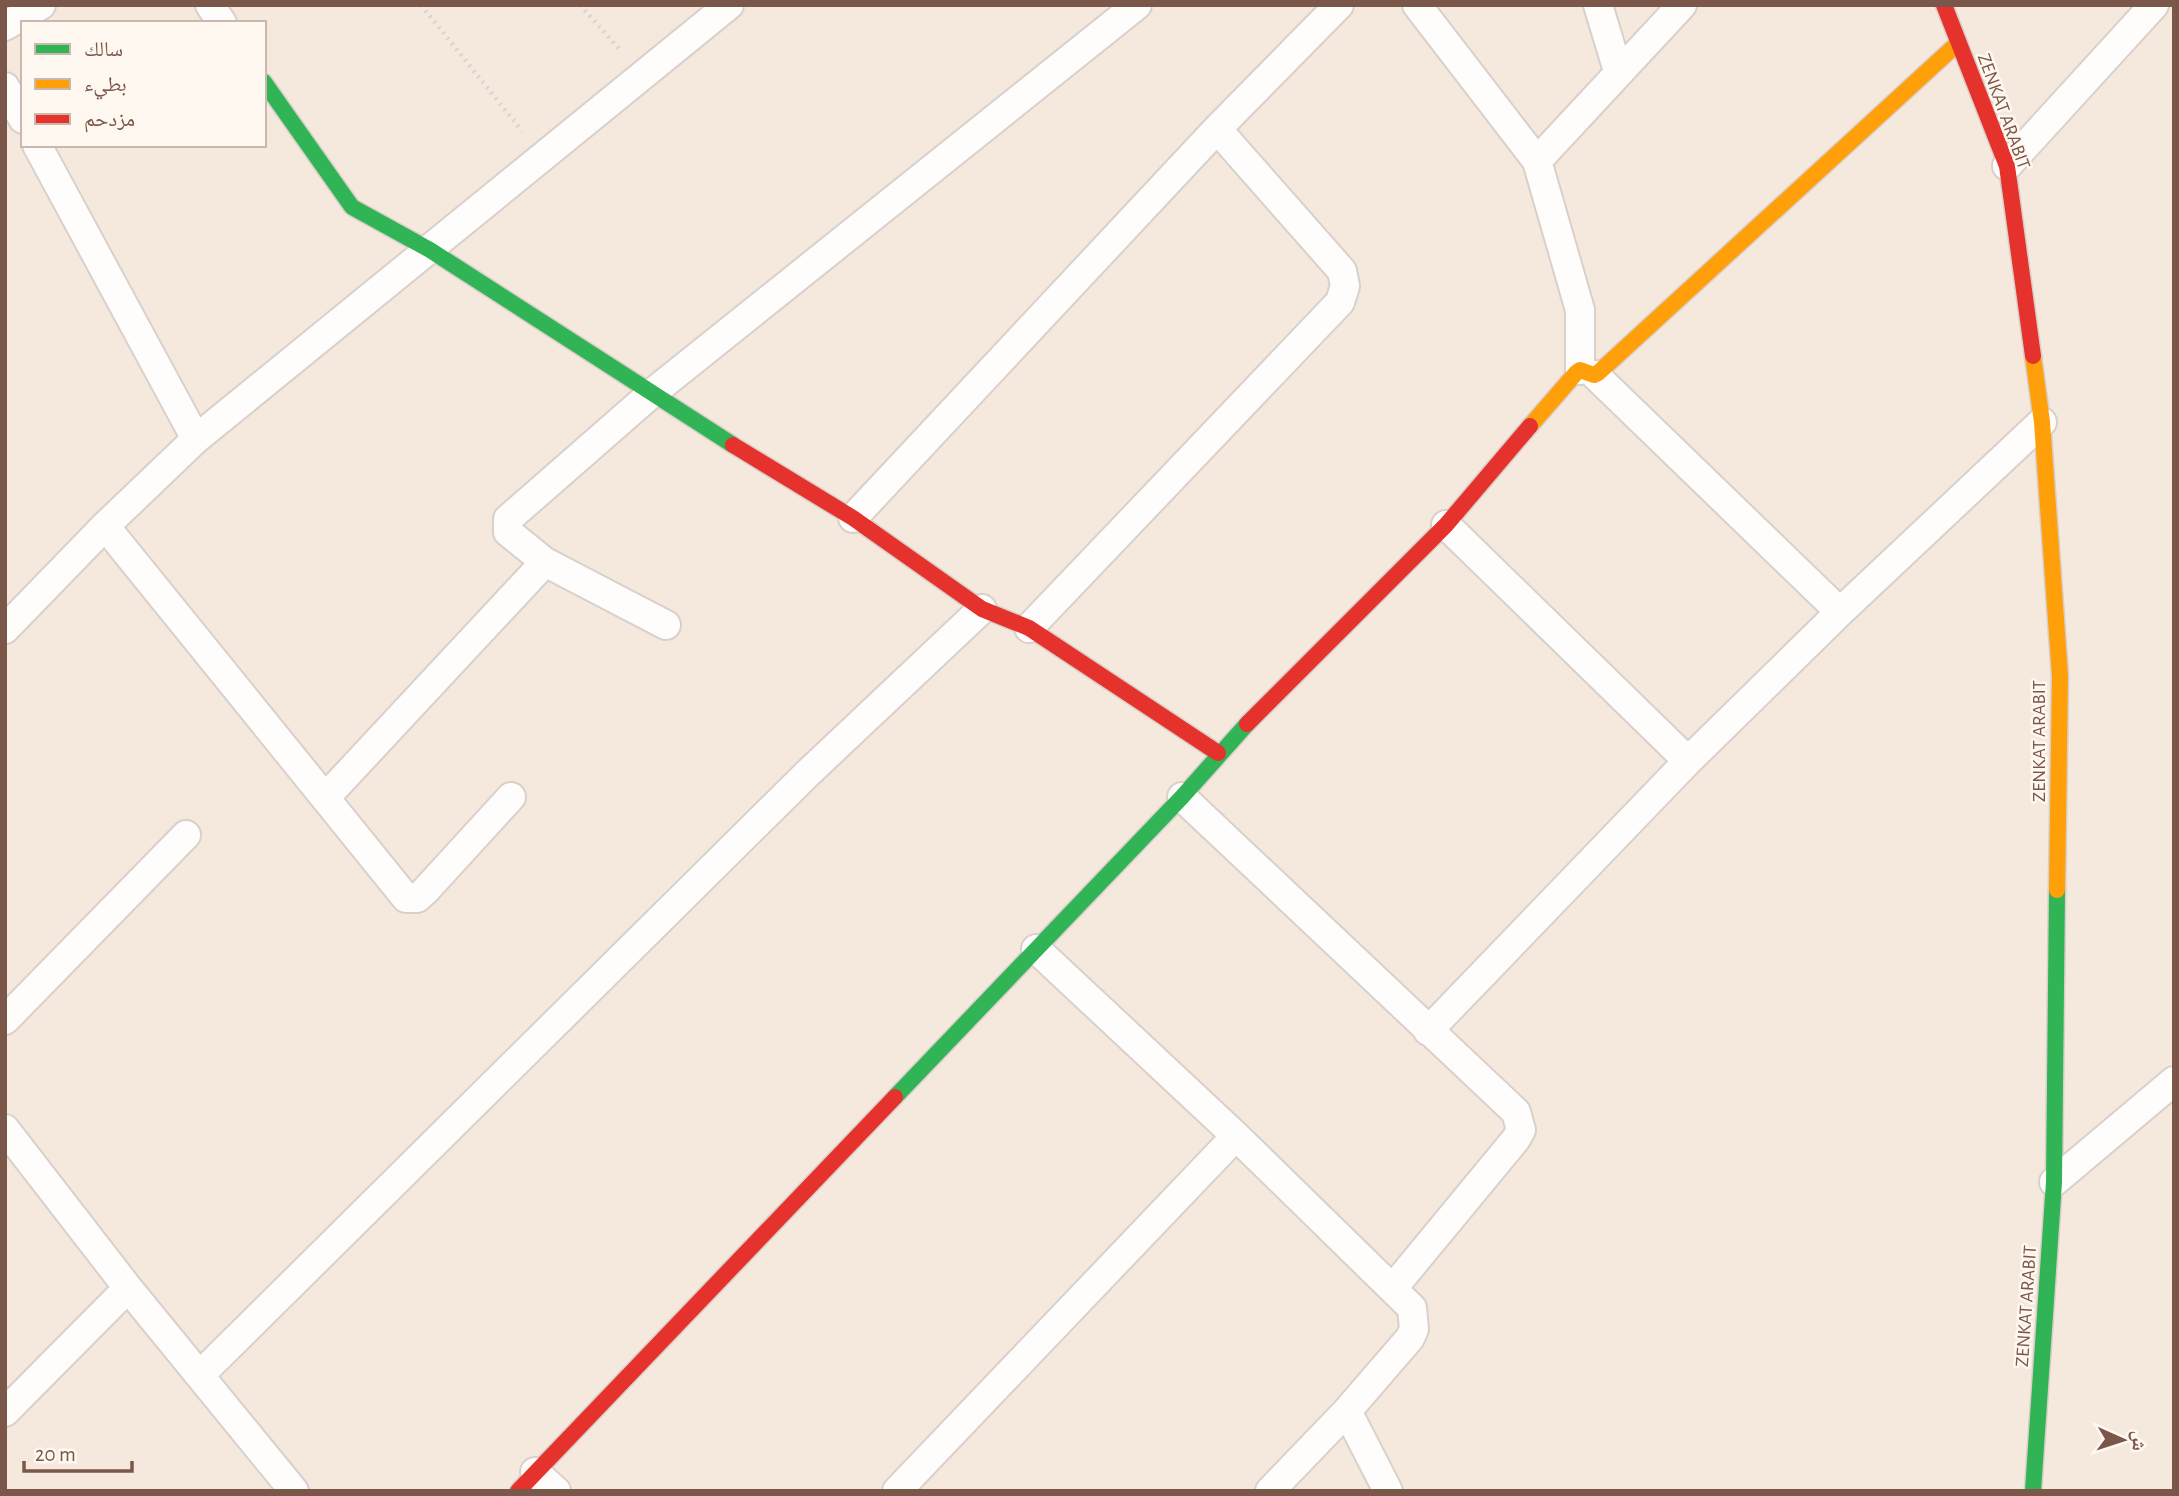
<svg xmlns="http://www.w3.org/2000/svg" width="2179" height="1496" font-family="'Alegreya Sans','Noto Naskh Arabic',sans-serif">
  <rect width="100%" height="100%" fill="#f9f3ed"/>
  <path fill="#f5e8dd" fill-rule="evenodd" d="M 5,5 L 2174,5 L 2174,1491 L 5,1491 ZM 23,23 L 264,23 L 264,145 L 23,145 Z"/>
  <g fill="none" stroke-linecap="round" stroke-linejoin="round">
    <g stroke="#d9d0cb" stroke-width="32">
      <path id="street" d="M 210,5 L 222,23
        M 1417,5 L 1537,161 L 1580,310 L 1580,370
        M 1598,5 L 1618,71
        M 5,26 L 41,5
        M 5,87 L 23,119
        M 37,145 L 196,439
        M 1537,161 L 1682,5
        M 2007,166 L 2154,5
        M 1595,375 L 1840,612
        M 853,518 L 1217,129 L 1339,5
        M 1446,525 L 1688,761
        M 105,526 L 406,898 L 417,898 L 425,891 L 511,797
        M 666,625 L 545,562 L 508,532 L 508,519 L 651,394 L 1137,5
        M 1029,628 L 1340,302 L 1345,286 L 1342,271 L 1217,129
        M 5,629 L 105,526 L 196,439 L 729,5
        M 1182,797 L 1516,1112 L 1521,1130 L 1516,1139 L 1393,1288
        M 325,798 L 545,562
        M 1036,949 L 1236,1136 L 1412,1308 L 1414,1329 L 1410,1338 L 1347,1411 L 1270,1491
        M 5,1020 L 186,835
        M 1428,1031 L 1688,761 L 1840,612 L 2042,422
        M 5,1129 L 128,1288 L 294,1491
        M 2054,1182 L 2174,1081
        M 200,1375 L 807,774 L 982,609
        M 1347,1411 L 1388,1491
        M 5,1412 L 128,1288
        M 535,1472 L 556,1491
        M 897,1491 L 1236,1136"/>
    </g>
    <g stroke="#d9cec8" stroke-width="19">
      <path id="fast" d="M 264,82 L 352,207 L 430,250 L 733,445
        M 895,1097 L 1182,797 L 1247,724
        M 2033,1491 L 2054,1182 L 2057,890"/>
    </g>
    <g stroke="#d9cec8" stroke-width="19">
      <path id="slow" d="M 2033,356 L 2042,422 L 2060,676 L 2057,890
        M 1530,426 L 1576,373 L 1580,370 L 1594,375 L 1598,373 L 1957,44"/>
    </g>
    <g stroke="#d9cec8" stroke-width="19">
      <path id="jam" d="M 1944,5 L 2007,166 L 2033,356
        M 733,445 L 853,518 L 982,609 L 1029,628 L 1218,753
        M 1247,724 L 1446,525 L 1530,426
        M 518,1491 L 895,1097"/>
    </g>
    <path stroke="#dcd1ce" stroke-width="4.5" stroke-dasharray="2 5" stroke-linecap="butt" d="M 421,5 L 522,131
      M 580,5 L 622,52"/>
    <use href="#street" stroke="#fefdfc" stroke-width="28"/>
    <use href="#fast" stroke="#30b455" stroke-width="16"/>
    <use href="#slow" stroke="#ff9f0a" stroke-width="16"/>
    <use href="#jam" stroke="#e5322d" stroke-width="16"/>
  </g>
  <g text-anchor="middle" stroke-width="5" stroke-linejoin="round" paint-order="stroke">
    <g font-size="19" fill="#7b5749" stroke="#fff8f0">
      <text transform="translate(2005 111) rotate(70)" y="7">ZENKAT ARABIT</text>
      <text transform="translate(2038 741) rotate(-90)" y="7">ZENKAT ARABIT</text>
      <text transform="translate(2025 1306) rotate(-86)" y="7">ZENKAT ARABIT</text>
    </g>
  </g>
  <rect width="2179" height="1496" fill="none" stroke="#7b5749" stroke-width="14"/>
  <rect x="21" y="21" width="245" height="126" fill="#fff8f0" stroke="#cab8ad" stroke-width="2"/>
  <rect x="35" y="44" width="35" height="10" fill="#30b455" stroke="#cab8ad" stroke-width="2"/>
  <text x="84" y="56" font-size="21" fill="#7b5749">سالك</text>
  <rect x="35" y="79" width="35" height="10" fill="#ff9f0a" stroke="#cab8ad" stroke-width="2"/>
  <text x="84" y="91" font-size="21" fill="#7b5749">بطيء</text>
  <rect x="35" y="114" width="35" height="10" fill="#e5322d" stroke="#cab8ad" stroke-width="2"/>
  <text x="84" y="126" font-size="21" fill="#7b5749">مزدحم</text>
  <g transform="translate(2123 1440) rotate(93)" stroke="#fff8f0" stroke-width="5" paint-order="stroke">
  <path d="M0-5L12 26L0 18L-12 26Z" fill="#7b5749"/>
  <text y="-10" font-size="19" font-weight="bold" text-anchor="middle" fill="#7b5749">ش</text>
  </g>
  <path d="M24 1461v10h108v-10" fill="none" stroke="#7b5749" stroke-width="3.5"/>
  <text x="35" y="1461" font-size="21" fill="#7b5749" stroke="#fff8f0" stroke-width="5" paint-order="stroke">20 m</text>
</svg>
